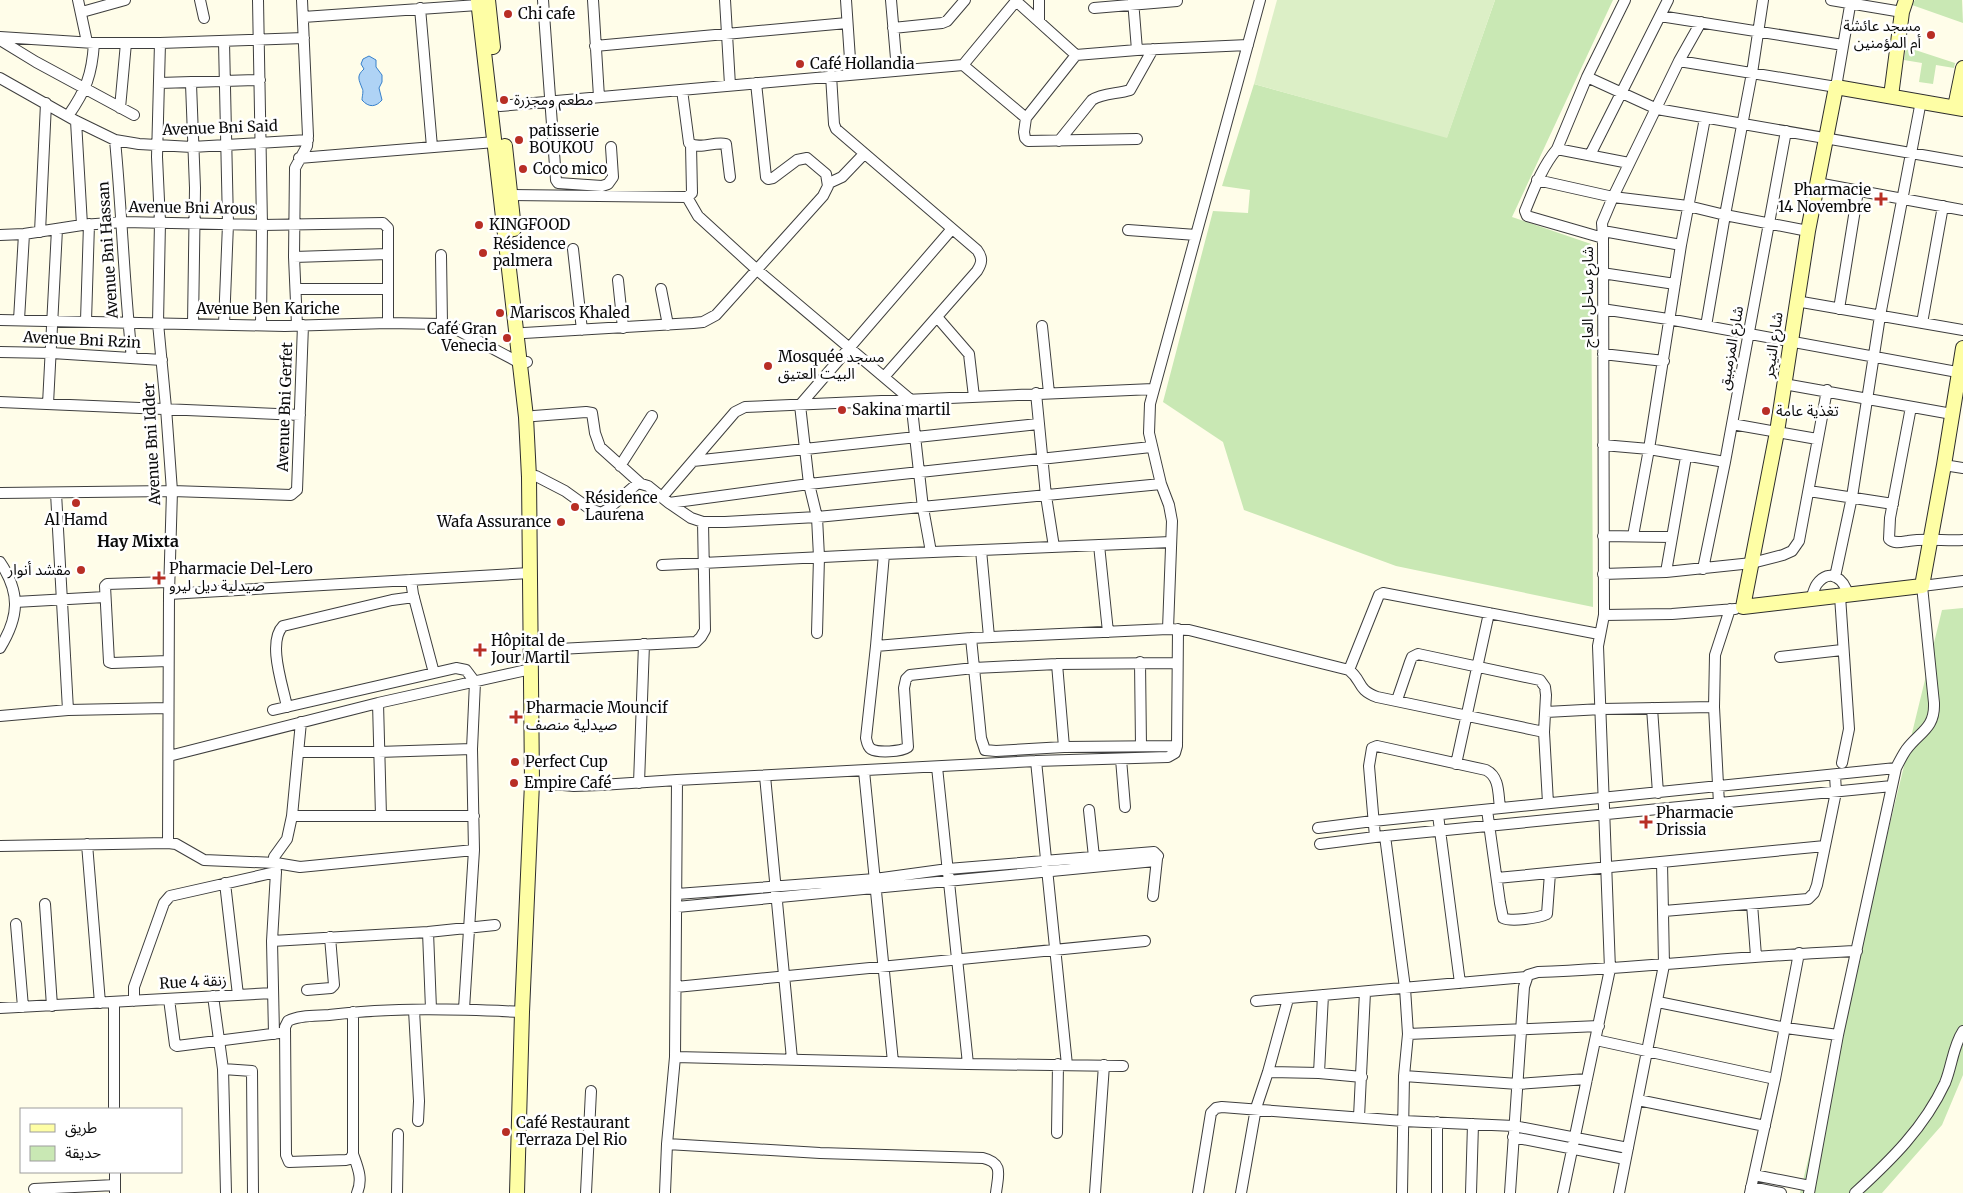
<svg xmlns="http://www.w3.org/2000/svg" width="1963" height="1193" font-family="Merriweather,'Noto Sans Arabic',serif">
  <rect width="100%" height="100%" fill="#fffde9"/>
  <path fill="#c9e8b4" d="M 1495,0 L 1613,0 L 1512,217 L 1591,244 L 1593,607 L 1396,566 L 1244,510 L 1223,442 L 1163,402 L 1213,211 L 1248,213 L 1250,190 L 1222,186 L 1254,84 L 1447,137 Z
    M 1915,0 L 1962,0 L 1963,23 L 1912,5 Z
    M 1906,47 L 1955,63 L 1954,68 L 1936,65 L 1933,84 L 1919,82 L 1922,63 L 1904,60 Z
    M 1963,608 L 1963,1075 L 1942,1125 L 1882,1193 L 1800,1193 L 1942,610 Z"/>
  <path fill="#dcefc6" d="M 1277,0 L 1495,0 L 1447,138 L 1254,84 Z"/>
  <path fill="#afd3f5" stroke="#3780cb" d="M 369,56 L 376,60 L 376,67 L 382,75 L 382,82 L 379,88 L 382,100 C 376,107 369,108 362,100 C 362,96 364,91 362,88 C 359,80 356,76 364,69 L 361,64 L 363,59 Z"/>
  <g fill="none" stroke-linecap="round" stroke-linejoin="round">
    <g stroke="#3e3e3e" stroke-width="12">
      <path id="street" d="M 78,0 L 87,42
        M 200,0 L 204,18
        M 258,0 L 262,225 L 261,325
        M 543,0 L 556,180 L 558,183 L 602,186 L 608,184 L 613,177 L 611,147
        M 593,0 L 599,97
        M 725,0 L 730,85
        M 846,0 L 851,74
        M 891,0 L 897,70
        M 1039,0 L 1039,21
        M 1133,0 L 1137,50
        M 1831,0 L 1902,12
        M 420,8 L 432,147
        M 1094,8 L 1177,1
        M 82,12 L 125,0
        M 1660,16 L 1843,45
        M 303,17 L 478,5
        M 893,28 L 942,23 L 947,21 L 965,0
        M 0,37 L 94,43 L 160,43 L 304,38
        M 0,40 L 36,62 L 134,115
        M 224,42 L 228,224 L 224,324
        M 160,43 L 157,157 L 160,222 L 158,323 L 166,408 L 172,491 L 169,594 L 168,843
        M 595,46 L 847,23
        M 1679,61 L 1836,87 L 1851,0
        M 831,75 L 834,124 L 836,129 L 977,250 C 983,258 982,263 977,271 L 884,377
        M 1587,77 L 1657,109 L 1963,162
        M 0,78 L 76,121 L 115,140 L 139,144 L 192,147 L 308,140
        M 159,83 L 260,80
        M 191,84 L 195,188 L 193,324
        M 682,90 L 689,143 C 700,150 714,141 726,144 L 730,177
        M 500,106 L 963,65
        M 120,108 L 126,43
        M 68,116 C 86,90 92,75 94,43
        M 1026,118 L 963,65 L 1016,1 L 1076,55
        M 76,121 L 82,225
        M 1137,139 L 1028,141 L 1025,138 L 1024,132 L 1026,118 L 1076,55 L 1137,50 L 1248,45
        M 115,140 C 122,213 124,286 132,358
        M 1059,141 L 1092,100 C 1102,93 1118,94 1130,90 L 1153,49
        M 1557,149 L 1629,163
        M 1590,155 L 1668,0
        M 299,158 L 495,142
        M 1537,180 L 1613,197 L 1688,206 L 1725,215 L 1808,231
        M 829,183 L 842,177 L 864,154
        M 1817,183 L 1963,210
        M 511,195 L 687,197 L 692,193 L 691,145
        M 687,197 L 698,216 L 756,269 L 911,400 L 923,508 L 931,552
        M 1128,230 L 1196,235
        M 1603,231 L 1681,245
        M 40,232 L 46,103
        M 0,235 L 24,234 L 82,225 L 123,222 L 262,225 L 383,223 L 388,228 L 388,323
        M 1603,238 L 1602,223 L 1613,197 L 1679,61 L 1701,22
        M 573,249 L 582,330
        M 441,255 L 442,324
        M 294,257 L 388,254
        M 1602,273 L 1675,284
        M 618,280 L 623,328
        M 296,289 L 388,289
        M 661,289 L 668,325
        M 1796,301 L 1963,330
        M 1602,309 L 1668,319 L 1963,373
        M 1839,309 L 1858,191
        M 937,317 L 969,354 L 974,397
        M 0,320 L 285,326 L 388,323 L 442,324 L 450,326 L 520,363 L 527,362
        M 19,320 L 24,234
        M 86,321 L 89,224
        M 1922,323 L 1943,206
        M 297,325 L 294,257 L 295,168 L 307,146 L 308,136 L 302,0
        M 1042,326 L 1049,393
        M 1706,326 L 1725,215 L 1752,73 L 1763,0
        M 524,333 L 693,323 L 703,322 L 716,315 L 823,196 L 828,186 L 826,174 L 807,158 L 797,160 L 773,178 L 768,179 L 766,177 L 756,83
        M 0,352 L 52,353 L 162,360
        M 1603,354 L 1664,361
        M 1784,384 L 1952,414
        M 1036,393 L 1046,496 L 1054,547
        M 0,402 L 300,415
        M 48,404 L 57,229
        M 1911,407 L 1890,518 L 1889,539 C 1894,544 1901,542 1908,541 C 1926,538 1945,541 1963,540
        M 534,416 L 586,412 L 592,413 L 595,433 L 600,447 L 641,484
        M 1732,424 L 1817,439
        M 1603,445 L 1649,449 L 1725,462
        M 693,461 L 1038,424
        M 1944,465 L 1963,468
        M 620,466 L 652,416
        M 536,476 L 565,491 L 590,509 L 601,513 L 608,509 L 638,483 L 648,486 L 669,503 L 809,484 L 1151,447
        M 1161,484 L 1149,433 L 1150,404 L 1260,0
        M 1809,491 L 1893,504
        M 0,493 L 172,491 L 291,495 L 297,490 L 303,325
        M 56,493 L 68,710
        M 662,497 L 735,412 L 745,407 L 1153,389
        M 669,503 L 691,518 L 703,522 L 725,522 L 817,517 L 1161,484 L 1169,505 L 1172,521 L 1168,629
        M 1603,536 L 1671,537
        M 1633,536 L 1649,449 L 1681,245 L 1705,118
        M 1099,545 L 1108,632
        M 981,550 L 989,637
        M 884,554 L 876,646 L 866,738 C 867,742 867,746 871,749 C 878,753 901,752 908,747 L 904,688 L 906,679 L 910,675 L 974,668 L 1057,664 L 1177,663
        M 0,562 C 21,593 19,617 0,648
        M 662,565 L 884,554 L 1171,542
        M 1703,569 L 1725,462 L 1786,131
        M 1666,572 L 1686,457
        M 1603,574 L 1666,572 L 1752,563 L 1783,555 L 1792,551 L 1799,541 L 1827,390
        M 1835,577 L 1852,497 L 1880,316 L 1921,101
        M 411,580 L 413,594 L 434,673
        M 169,594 L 530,573
        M 1840,596 L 1849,729 L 1842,763
        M 1811,599 C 1813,594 1814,588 1817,584 C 1830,567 1844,579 1848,595
        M 15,602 L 105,597
        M 1604,615 L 1672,614 L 1735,609
        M 817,633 L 819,557 L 817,517 L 809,484 L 800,405 L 951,230
        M 971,638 L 981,738 L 985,750 L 996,751 L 1064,747 L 1177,746
        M 876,646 L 971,638 L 1168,629 L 1189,630 L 1349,670 C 1363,681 1356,689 1377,697 L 1544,732
        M 539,650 L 696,642 L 701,637 L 705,630 L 703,522
        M 1780,657 L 1842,650
        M 168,661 L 112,663 L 109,662 L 105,586 L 107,584 L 169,582
        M 1140,662 L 1141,746
        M 1057,664 L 1064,747
        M 1349,670 L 1379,595 L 1383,593 L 1599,634
        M 1397,700 L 1410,662 L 1412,657 L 1418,654 L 1540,680 L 1545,687 L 1546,695 L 1544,732 L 1548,803
        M 378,703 L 381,816
        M 287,707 C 283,686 267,642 283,626 L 392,600 L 414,597
        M 1652,708 L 1658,793
        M 273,710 L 456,668 L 466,670 L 475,682 L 472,749 L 474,850 L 464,1009
        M 1546,712 L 1602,709 L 1714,707
        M 0,716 L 68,710 L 168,708
        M 298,752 L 378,752 L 472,749
        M 169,756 L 378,703 L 531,669
        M 1121,759 L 1125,807
        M 1036,761 L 1067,1065
        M 1456,764 L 1489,613
        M 937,767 L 968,1064
        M 864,771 L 893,1062
        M 765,776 L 792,1059
        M 540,783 L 574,786 L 601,785 L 677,780 L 1036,761 L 1168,757 L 1175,753 L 1177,746 L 1178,629
        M 639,783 L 644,644
        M 1719,804 L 1714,707 L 1715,655 L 1730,609
        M 1089,810 L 1094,857
        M 1487,810 L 1500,903 L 1503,918 C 1511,922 1539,918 1547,914 L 1550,873
        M 1438,815 L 1460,983
        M 292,816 L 474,816
        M 1318,828 L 1373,821 L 1896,768
        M 1385,836 L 1405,988 L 1408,1034 L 1404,1076 L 1402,1193
        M 1375,837 L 1369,766 L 1372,748 L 1377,746 L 1486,770 C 1500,777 1498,794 1500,808
        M 87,844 L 100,1003
        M 1320,844 L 1375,837 L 1892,786
        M 0,846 L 168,843 L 176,844 L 204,860 L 276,863 L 300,867 L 474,850
        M 1497,878 L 1825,846
        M 225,883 L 238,995
        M 1153,896 L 1157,859
        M 45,904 L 52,1006
        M 1752,904 L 1756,956
        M 677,907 C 837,893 996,875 1155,861 L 1158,856 L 1154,852 L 948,869 L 875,879 L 677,894
        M 1664,911 L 1808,899 L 1814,893 L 1817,885 L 1836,792 L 1835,775
        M 16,924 L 23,1007
        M 428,932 L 431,1009
        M 272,941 L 428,932 L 495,925
        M 676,987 L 1145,941
        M 307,990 L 331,988 L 334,985 L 330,937
        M 213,996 L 223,1069 L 226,1193
        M 169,999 L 175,1045 L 177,1046 L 279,1033
        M 134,1001 L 134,987 L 164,903 L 170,896 L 276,872
        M 1256,1001 L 1527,977
        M 114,1002 L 114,1109
        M 1658,1002 L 1786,1028 L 1838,1035
        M 0,1008 L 273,993
        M 414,1010 L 419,1101 L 418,1121
        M 353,1012 L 353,1154 L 350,1159 L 346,1160 L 289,1162 L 286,1155 L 285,1027 L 288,1021 C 299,1015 316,1016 329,1015 C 393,1007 458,1009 522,1012
        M 274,1034 L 272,941 L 276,872 L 274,857 L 287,839 L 292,816 L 301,722
        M 1408,1034 L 1599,1026
        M 1596,1040 L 1775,1079
        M 675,1057 L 968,1064 L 1123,1066
        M 223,1069 L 252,1071 L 253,1193
        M 1268,1072 L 1319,1073 L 1362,1077
        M 1319,1073 L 1323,995
        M 1404,1076 L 1518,1084 L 1587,1079
        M 1638,1100 L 1765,1126
        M 1359,1117 L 1365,992
        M 1057,1133 L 1058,1064
        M 1513,1137 L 1625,1159
        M 667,1144 L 820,1153 L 983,1158 C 1004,1163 998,1175 996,1193
        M 353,1154 C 358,1168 363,1179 357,1193
        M 115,1172 L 115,1193
        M 1754,1175 L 1810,1186
        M 1751,1187 L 1781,1193
        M 34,1189 L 115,1185
        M 397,1193 L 398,1134
        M 586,1193 L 591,1091
        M 665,1193 L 667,1144 L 675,1057 L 677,780
        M 1095,1193 L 1104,1065
        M 1198,1193 L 1211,1113 L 1216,1108 L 1222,1107 L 1403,1121 L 1514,1126 L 1628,1148
        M 1241,1193 L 1256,1108 L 1268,1072 L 1288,999
        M 1437,1193 L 1437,1122
        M 1471,1193 L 1473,1124
        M 1510,1193 L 1524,987 L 1528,975 L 1538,972 C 1645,968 1751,955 1857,951
        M 1563,1193 L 1610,969 L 1598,646 L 1604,615 L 1603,238 L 1527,216 L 1525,211 C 1534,189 1542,167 1557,149 L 1587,77 L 1625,0
        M 1619,1193 L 1664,965 L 1662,862
        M 1750,1193 L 1775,1079 L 1799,953
        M 1809,1193 L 1838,1035 L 1896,768 C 1899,762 1902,756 1906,750 C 1919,732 1935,729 1934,703 L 1922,586 L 1963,581
        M 1855,1193 C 1891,1160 1924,1128 1945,1083 C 1952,1066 1953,1046 1963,1031"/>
    </g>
    <g stroke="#2d2d2d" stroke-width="16">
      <path id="secondary" d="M 478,0 L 526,417 L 529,477 L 532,783 L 522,1012 L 517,1193
        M 488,0 L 493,47
        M 1891,96 L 1902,12 L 1906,0
        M 1955,107 L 1963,68
        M 1963,109 L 1836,87 L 1808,231 L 1777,432 L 1743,607 L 1922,586 L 1944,465 L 1963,348
        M 505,146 L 514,229"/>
    </g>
    <use href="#street" stroke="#fff" stroke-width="10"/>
    <use href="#secondary" stroke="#fefea5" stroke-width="14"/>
  </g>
  <g fill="#b82e25" stroke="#fff" stroke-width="2">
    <circle cx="508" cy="14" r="5"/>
    <circle cx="1931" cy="35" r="5"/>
    <circle cx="800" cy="64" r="5"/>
    <circle cx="504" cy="100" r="5"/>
    <circle cx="519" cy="140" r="5"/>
    <circle cx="523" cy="169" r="5"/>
    <path d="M1878.5 191.5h5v5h5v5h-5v5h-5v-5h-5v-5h5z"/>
    <circle cx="479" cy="225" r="5"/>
    <circle cx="483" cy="253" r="5"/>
    <circle cx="500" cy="313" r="5"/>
    <circle cx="507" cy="338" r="5"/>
    <circle cx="768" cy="366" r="5"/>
    <circle cx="842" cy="410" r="5"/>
    <circle cx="1766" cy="411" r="5"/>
    <circle cx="76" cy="503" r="5"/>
    <circle cx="575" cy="507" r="5"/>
    <circle cx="561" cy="522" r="5"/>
    <circle cx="81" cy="570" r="5"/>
    <path d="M156.5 570.5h5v5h5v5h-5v5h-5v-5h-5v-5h5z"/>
    <path d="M477.5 642.5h5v5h5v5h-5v5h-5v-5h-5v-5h5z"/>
    <path d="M513.5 709.5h5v5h5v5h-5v5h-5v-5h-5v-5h5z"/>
    <circle cx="515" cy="762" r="5"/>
    <circle cx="514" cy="783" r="5"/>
    <path d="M1643.5 814.5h5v5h5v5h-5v5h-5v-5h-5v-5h5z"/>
    <circle cx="506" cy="1132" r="5"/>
  </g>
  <g text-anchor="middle" stroke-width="5" stroke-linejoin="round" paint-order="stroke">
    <g font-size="15" fill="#0b0b0b" stroke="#fff" text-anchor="start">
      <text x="518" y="19">Chi cafe</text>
      <text x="1921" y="31" text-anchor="end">مسجد عائشة<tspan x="1921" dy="17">أم المؤمنين</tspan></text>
      <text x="810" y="69">Café Hollandia</text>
      <text x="514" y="105">مطعم ومجزرة</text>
      <text x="529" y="136">patisserie<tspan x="529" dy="17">BOUKOU</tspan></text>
      <text x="533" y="174">Coco mico</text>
      <text x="1871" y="195" text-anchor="end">Pharmacie<tspan x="1871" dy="17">14 Novembre</tspan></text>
      <text x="489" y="230">KINGFOOD</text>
      <text x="493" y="249">Résidence<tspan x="493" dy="17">palmera</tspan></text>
      <text x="510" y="318">Mariscos Khaled</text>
      <text x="497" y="334" text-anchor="end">Café Gran<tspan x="497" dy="17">Venecia</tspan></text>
      <text x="778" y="362">Mosquée مسجد<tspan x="778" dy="17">البيت العتيق</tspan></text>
      <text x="852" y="415">Sakina martil</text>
      <text x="1776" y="416">تغذية عامة</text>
      <text x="585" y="503">Résidence<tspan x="585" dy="17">Laurena</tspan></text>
      <text x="76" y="525" text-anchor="middle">Al Hamd</text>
      <text x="551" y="527" text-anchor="end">Wafa Assurance</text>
      <text x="169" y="574">Pharmacie Del-Lero<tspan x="169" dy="17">صيدلية ديل ليرو</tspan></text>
      <text x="71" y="575" text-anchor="end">مقشد أنوار</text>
      <text x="491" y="646">Hôpital de<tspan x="491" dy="17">Jour Martil</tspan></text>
      <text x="526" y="713">Pharmacie Mouncif<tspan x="526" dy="17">صيدلية منصف</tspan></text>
      <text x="525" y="767">Perfect Cup</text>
      <text x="524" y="788">Empire Café</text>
      <text x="1656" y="818">Pharmacie<tspan x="1656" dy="17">Drissia</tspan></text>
      <text x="516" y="1128">Café Restaurant<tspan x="516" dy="17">Terraza Del Rio</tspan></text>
    </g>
    <g font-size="15" fill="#0b0b0b" stroke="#fff">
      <text transform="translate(220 128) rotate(-2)" y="5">Avenue Bni Said</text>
      <text transform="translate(192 208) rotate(1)" y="5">Avenue Bni Arous</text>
      <text transform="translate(108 250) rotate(-94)" y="5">Avenue Bni Hassan</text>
      <text transform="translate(1588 297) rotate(-90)" y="5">شارع ساحل العاج</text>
      <text x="268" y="314">Avenue Ben Kariche</text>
      <text transform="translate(82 340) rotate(3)" y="5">Avenue Bni Rzin</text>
      <text transform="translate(1773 345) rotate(-82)" y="5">شارع النيجر</text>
      <text transform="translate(1731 348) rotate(-80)" y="5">شارع المزمبيق</text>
      <text transform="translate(285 407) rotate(-88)" y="5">Avenue Bni Gerfet</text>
      <text transform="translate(152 444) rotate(-93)" y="5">Avenue Bni Idder</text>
      <text transform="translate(193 982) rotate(-3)" y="5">Rue 4 زنقة</text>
    </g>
    <g font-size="16" font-weight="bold" fill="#0b0b0b" stroke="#fff">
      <text x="138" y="547">Hay Mixta</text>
    </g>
  </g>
  <rect x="20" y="1108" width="162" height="65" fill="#ffffff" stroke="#9d9d9d"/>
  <rect x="30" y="1124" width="25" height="8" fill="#fefea5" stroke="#9d9d9d"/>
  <text x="65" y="1133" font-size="15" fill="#0b0b0b">طريق</text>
  <rect x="30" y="1146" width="25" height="15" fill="#c9e8b4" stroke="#9d9d9d"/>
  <text x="65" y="1158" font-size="15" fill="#0b0b0b">حديقة</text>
</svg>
